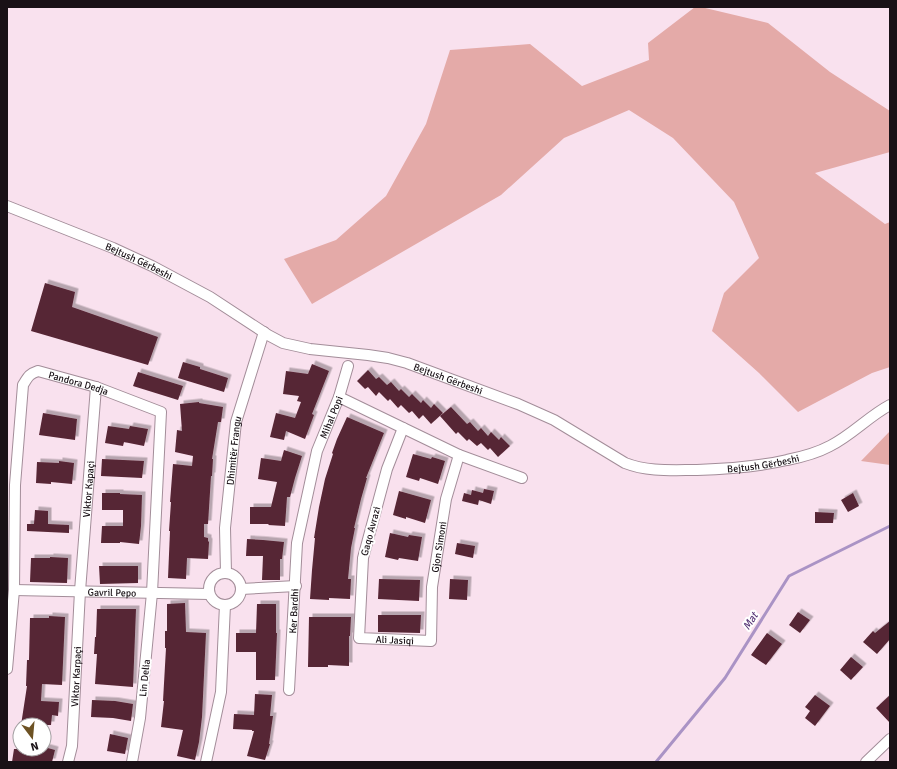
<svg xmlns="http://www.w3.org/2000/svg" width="897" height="769" font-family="Signika,sans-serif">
  <defs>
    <filter id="shadow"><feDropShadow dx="3.5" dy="-3.5" stdDeviation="0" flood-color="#0004"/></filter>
  </defs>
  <rect width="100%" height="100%" fill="#f9e1ee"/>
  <path fill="#e4aaa8" d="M 695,7 L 701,7 L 768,23 L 830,72 L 890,111 L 890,152 L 815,173 L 885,224 L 890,222 L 890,367 L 872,373 L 798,412 L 759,373 L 712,331 L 724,293 L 759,258 L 734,202 L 673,138 L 629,110 L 564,138 L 501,195 L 312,304 L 284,259 L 336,240 L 386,196 L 426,124 L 450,50 L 530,44 L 582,86 L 649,60 L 648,43 Z
    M 890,431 L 890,465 L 861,461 Z"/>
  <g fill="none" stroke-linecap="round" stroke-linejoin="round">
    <path stroke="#aa93c5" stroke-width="3" d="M 656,762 L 725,678 L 789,576 L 890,526"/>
  </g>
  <path fill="#572534" filter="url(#shadow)" d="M 45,283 L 75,292 L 72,307 L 158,337 L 148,365 L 31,331 Z
    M 183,362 L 200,367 L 200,369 L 228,378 L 224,392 L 178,378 Z
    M 312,364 L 329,371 L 312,414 L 314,415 L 305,439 L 286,431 L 284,440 L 270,437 L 276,413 L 295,418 L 301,402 L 297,401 L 299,396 L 283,394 L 286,371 L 308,374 Z
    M 368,370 L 376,379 L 379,377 L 387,385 L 391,382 L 399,391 L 401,389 L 409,397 L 412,394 L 421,403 L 423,400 L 431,408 L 434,404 L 443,413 L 431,424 L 423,415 L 419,419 L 412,411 L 409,413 L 401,405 L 398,408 L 390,399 L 388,401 L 379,392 L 376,396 L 368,387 L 365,389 L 357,381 Z
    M 138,372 L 183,386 L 178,400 L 133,386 Z
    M 199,402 L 199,403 L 223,407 L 221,422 L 218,422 L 212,459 L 213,459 L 212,476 L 211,476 L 208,524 L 204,524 L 204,537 L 208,538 L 208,541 L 209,542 L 208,559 L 187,558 L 186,579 L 168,578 L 170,531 L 169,531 L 171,502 L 170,502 L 173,464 L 192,466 L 193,456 L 175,452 L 177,430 L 182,431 L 180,404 Z
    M 451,407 L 467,424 L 470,422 L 478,431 L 481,428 L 488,436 L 491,432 L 499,440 L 501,437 L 510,446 L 498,457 L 490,448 L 488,450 L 481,443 L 477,446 L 469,439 L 467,441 L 458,432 L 456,434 L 440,416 Z
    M 43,413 L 77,419 L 75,440 L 39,435 Z
    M 347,417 L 384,433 L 366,478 L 367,478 L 361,499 L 354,528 L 355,528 L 351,548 L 348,579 L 351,579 L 350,599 L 329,598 L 329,600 L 310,599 L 312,570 L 315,538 L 314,538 L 319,507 L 325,479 L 333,454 L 332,453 L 337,439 Z
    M 108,426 L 129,429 L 130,426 L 148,429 L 144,446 L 124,442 L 123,446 L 105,443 Z
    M 284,450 L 302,456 L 295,478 L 290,497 L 287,497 L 285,526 L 268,525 L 269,524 L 250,524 L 250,507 L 271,507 L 277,482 L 258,479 L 261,458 L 281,461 Z
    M 413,454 L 431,459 L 432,457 L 445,461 L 438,484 L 420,478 L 419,481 L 406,477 Z
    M 102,459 L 144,461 L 142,478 L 101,476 Z
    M 59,461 L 74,463 L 72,484 L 51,482 L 51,484 L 36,483 L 37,462 L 59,463 Z
    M 484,489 L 494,491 L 491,504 L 479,500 L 478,505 L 462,501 L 464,493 L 471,495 L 472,490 L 483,493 Z
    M 399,491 L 431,500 L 425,523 L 406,517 L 406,519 L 393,515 Z
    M 102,493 L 120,493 L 120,494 L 142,495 L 141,526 L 139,544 L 120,542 L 120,543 L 101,543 L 102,526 L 123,526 L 123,510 L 102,510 Z
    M 853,493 L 859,506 L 848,512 L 841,500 Z
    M 35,510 L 48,511 L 48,524 L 69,525 L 69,533 L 27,531 L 27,524 L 34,524 Z
    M 815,512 L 834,513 L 833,523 L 815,523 Z
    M 390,533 L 408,537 L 409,535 L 422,537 L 418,561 L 399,558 L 398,560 L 385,557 Z
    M 247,539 L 263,540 L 284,542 L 282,559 L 280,559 L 280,580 L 262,580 L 263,556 L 246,556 Z
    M 457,543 L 475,546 L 473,558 L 455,554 Z
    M 50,557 L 68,558 L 67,583 L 30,582 L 31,558 L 50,558 Z
    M 99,566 L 138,566 L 138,583 L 100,584 Z
    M 379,579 L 420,580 L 419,601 L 378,599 Z
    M 450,579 L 468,580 L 467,600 L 449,599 Z
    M 185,603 L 186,632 L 206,633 L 202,717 L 199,742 L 195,760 L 177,756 L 183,730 L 161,727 L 164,701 L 163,701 L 166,648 L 165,648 L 165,631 L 167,631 L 167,604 Z
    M 257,604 L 276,604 L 276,633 L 277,633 L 275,680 L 256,680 L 256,652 L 236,652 L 236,633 L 256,633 Z
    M 97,609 L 136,609 L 133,687 L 95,684 L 97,654 L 94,654 L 95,637 L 96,637 Z
    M 798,612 L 810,620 L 800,633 L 789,625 Z
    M 378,615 L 421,615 L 420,633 L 378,632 Z
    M 49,616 L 65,617 L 62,685 L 42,684 L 41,701 L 59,702 L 58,716 L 52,715 L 51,725 L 21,725 L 27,686 L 26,686 L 27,660 L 29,660 L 30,618 L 49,618 Z
    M 309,617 L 351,617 L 350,636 L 349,636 L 349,666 L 328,665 L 328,667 L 308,667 Z
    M 890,621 L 890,639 L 877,654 L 863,642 L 873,631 L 875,633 Z
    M 767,633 L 782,644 L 766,665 L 751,655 Z
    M 851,657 L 863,667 L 851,680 L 840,670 Z
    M 255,694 L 272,695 L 270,716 L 273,716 L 269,744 L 270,744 L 265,760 L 247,756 L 254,731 L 252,731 L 252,730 L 233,729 L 234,714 L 254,715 Z
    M 815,695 L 830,706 L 815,726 L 805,718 L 810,711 L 805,707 Z
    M 890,695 L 890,723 L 876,708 Z
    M 92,700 L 115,701 L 133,704 L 131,721 L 113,718 L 91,717 Z
    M 110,734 L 128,738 L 125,754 L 107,751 Z
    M 44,747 L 55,750 L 52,762 L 12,762 L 14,749 L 44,749 Z"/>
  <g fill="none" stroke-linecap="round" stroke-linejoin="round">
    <g stroke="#a38d99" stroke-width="12">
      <g id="street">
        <path id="s1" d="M 7,206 L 113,248 L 152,266 L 210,297 L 268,335 L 283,343 L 310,349 L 368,355 L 388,358 L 407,363 L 518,404 L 554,420 L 625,463 C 648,472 672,470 697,470 C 727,469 757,467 787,460 C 802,457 817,453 830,446 C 852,435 869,416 890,405"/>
        <path d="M 339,397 L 459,455 L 522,478"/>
        <path id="s2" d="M 403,428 L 387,469 L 363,558 L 359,638 L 431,641 L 432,587 L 446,499 L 459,455"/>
        <path id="s3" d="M 226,573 L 225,528 L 236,422 L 264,332"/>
        <circle cx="225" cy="589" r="16"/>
        <path d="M 241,589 L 296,586"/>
        <path id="s4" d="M 14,590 L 209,594"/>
        <path id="s5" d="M 7,669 L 14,590 L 15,485 L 23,385 C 28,377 29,374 38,371 L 96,387 L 161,412 L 152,593 L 140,718 L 132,762"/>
        <path id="s6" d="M 289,690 L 297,543 L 317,451 L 339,397 L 348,366"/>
        <path id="s7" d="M 68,762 L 72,746 L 80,591 L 96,387"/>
        <path d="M 206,762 L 221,692 L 225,605"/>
        <path d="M 866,762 L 890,739"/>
      </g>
    </g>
    <use href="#street" stroke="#fff" stroke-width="10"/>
  </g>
  <g text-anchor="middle" stroke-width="4" stroke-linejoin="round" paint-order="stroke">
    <g font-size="10" fill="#191116" stroke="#fff">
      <text dy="4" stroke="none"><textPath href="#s1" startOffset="143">Bejtush Gërbeshi</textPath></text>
      <text dy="4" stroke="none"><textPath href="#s1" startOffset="479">Bejtush Gërbeshi</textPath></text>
      <text dy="4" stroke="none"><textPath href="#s5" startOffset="348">Pandora Dedja</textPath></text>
      <text dy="4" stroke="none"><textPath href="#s6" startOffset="278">Mihal Popi</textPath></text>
      <text dy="4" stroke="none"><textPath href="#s3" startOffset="123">Dhimitër Frangu</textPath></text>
      <text dy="4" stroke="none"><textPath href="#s1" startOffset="815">Bejtush Gërbeshi</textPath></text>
      <text dy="4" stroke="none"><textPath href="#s7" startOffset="274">Viktor Kapaçi</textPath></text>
      <text transform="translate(370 531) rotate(-75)" y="4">Gaqo Avrazi</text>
      <text dy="4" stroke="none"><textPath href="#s2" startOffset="383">Gjon Simoni</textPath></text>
      <text dy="4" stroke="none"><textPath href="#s4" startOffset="98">Gavril Pepo</textPath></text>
      <text dy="4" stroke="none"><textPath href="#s6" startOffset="79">Ker Bardhi</textPath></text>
      <text dy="4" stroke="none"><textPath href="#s2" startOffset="252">Ali Jasiqi</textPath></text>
      <text dy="4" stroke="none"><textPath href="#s7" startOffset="86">Viktor Karpaçi</textPath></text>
      <text transform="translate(144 678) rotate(-84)" y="4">Lin Delia</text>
    </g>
    <g font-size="11" font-style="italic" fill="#583777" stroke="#fff">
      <text transform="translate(750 621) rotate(-58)" y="4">Mat</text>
    </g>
  </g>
  <rect width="897" height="769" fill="none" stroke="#191116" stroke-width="16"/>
  <g transform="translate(32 737) rotate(164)"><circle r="19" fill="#ffffff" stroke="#a3a0a2"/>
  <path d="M0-3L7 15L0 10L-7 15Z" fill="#6d5224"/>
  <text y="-6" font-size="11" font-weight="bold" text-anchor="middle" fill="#191116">N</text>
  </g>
</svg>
